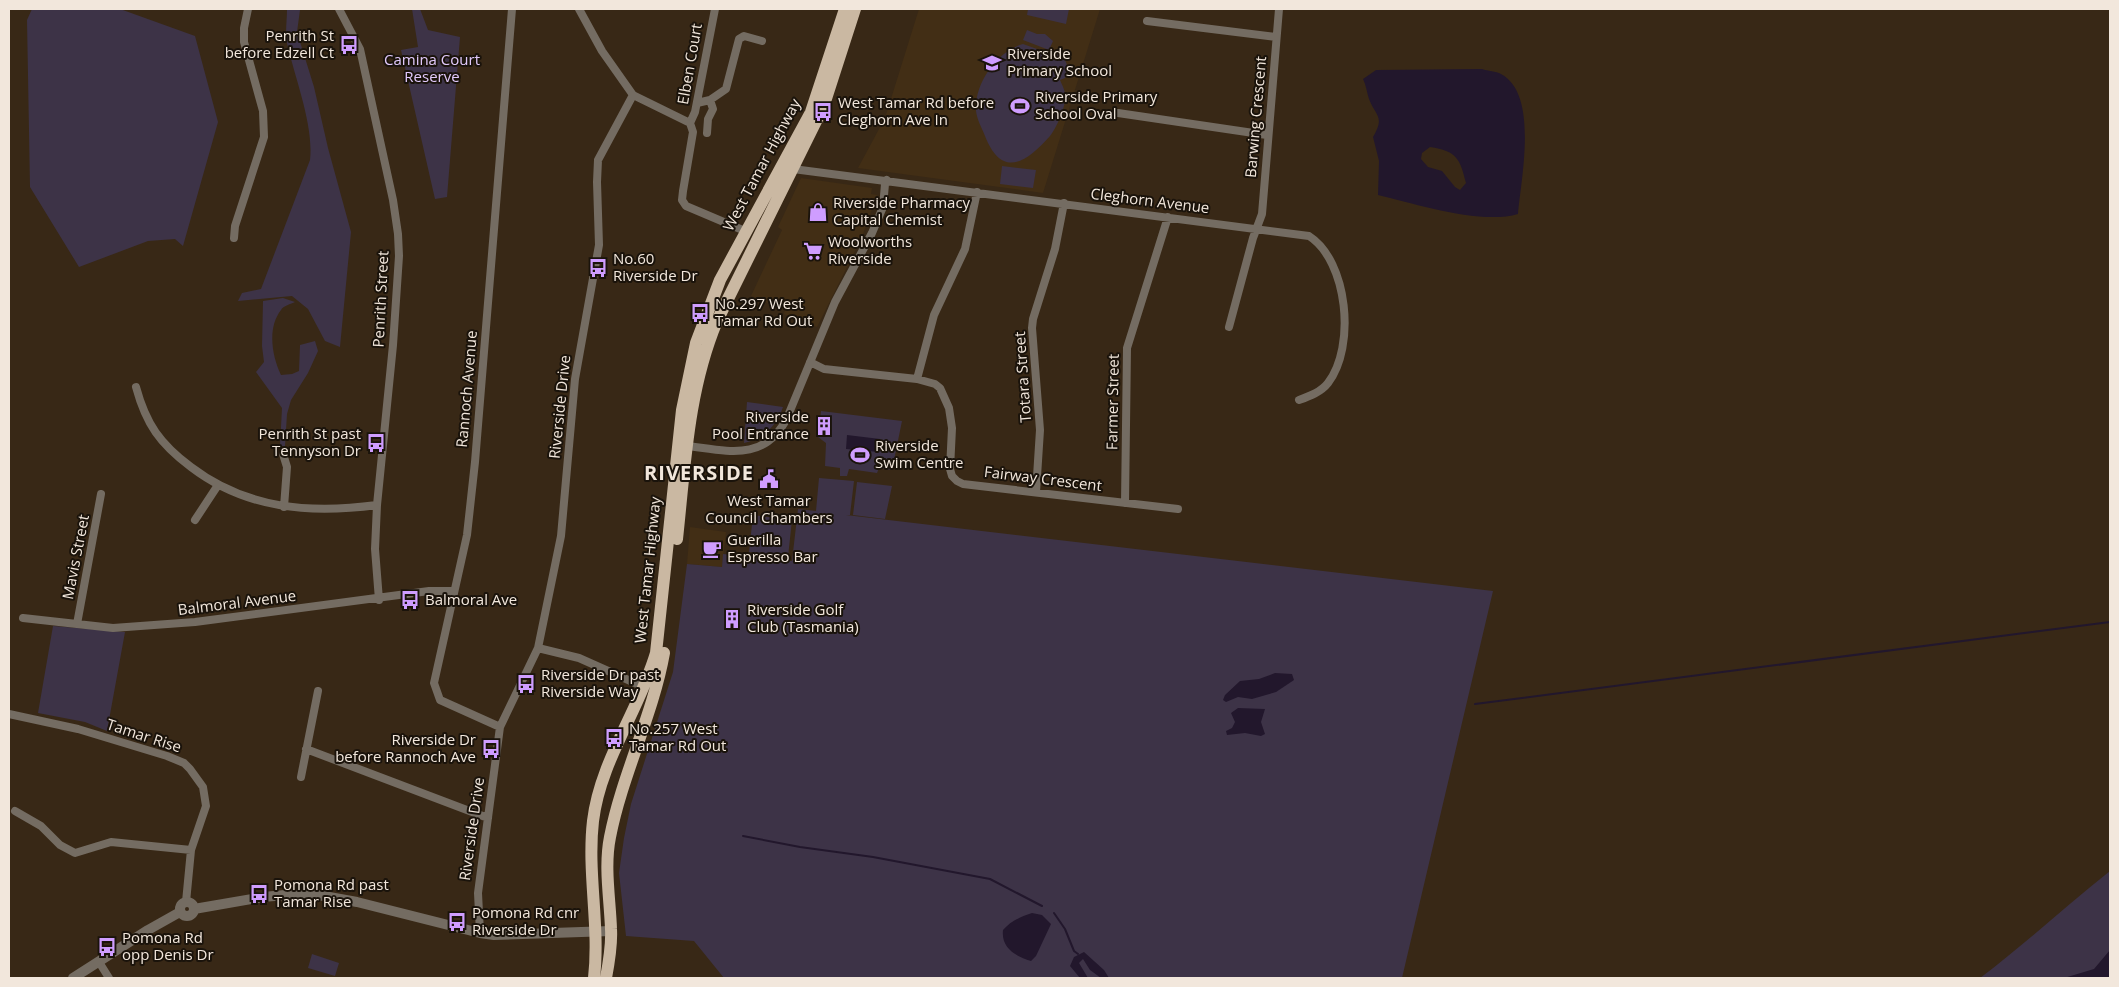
<svg xmlns="http://www.w3.org/2000/svg" width="2119" height="987" font-family="'Open Sans',sans-serif">
  <rect width="100%" height="100%" fill="#382816"/>
  <path fill="#422e15" d="M 919,9 L 1100,9 L 1043,193 L 858,168 L 885,118 Z
    M 801,178 L 872,188 L 871,194 L 877,195 L 862,237 L 817,327 L 784,314 L 785,310 L 751,296 L 782,230 L 778,227 Z
    M 690,527 L 726,532 L 722,567 L 687,564 Z"/>
  <path fill="#3d3347" d="M 32,9 L 120,9 L 195,36 L 218,122 L 183,246 L 175,239 L 148,241 L 79,267 L 30,187 L 27,20 Z
    M 287,9 L 300,10 L 297,32 L 314,87 L 328,148 L 351,232 L 340,347 L 325,341 L 308,309 L 292,296 L 238,301 L 242,293 L 261,289 L 310,160 C 314,125 295,79 287,43 C 285,33 287,20 287,9 Z
    M 412,9 L 420,9 L 428,30 L 460,37 L 447,197 L 435,199 L 401,50 L 418,47 Z
    M 1028,9 L 1069,9 L 1066,24 L 1027,15 Z
    M 1027,30 L 1037,34 L 1045,34 L 1053,41 L 1049,50 L 1023,40 Z
    M 1023,44 L 1051,54 L 1062,51 L 1069,71 L 1066,72 L 1065,78 L 1060,80 C 1062,85 1065,90 1065,94 C 1067,105 1056,129 1050,136 C 1026,163 1002,179 985,136 C 982,128 977,120 976,111 C 974,84 997,51 1023,44 Z
    M 1002,166 L 1036,170 L 1033,188 L 1000,184 Z
    M 283,298 L 295,302 C 291,304 283,306 281,310 C 267,328 272,356 281,375 L 292,374 L 299,371 L 300,345 L 315,341 L 318,351 L 308,373 L 291,400 L 287,414 L 285,446 L 280,446 L 282,408 L 256,372 L 264,362 L 262,346 L 263,301 Z
    M 747,402 L 783,407 C 777,425 764,439 744,443 Z
    M 821,411 L 902,421 L 892,470 L 879,468 L 877,473 L 849,469 L 847,476 L 840,476 L 840,468 L 825,466 L 826,443 L 818,437 Z
    M 819,478 L 854,481 L 850,515 L 846,515 L 1493,591 L 1402,978 L 724,978 L 694,941 L 626,936 L 619,873 L 624,838 L 631,804 L 673,672 L 687,564 L 722,567 L 723,554 L 792,561 L 798,509 L 816,511 Z
    M 857,482 L 892,486 L 885,519 L 853,515 Z
    M 753,515 L 792,520 L 788,557 L 749,552 Z
    M 53,626 L 125,632 L 107,731 L 85,722 L 38,713 Z
    M 2110,871 L 2110,978 L 1980,978 C 2025,944 2066,906 2110,871 Z
    M 312,954 L 339,963 L 335,976 L 308,968 Z"/>
  <path fill="#22172c" fill-rule="evenodd" d="M 1482,69 C 1488,71 1496,71 1501,74 C 1539,94 1521,179 1518,214 C 1481,225 1416,204 1378,195 L 1379,161 L 1373,137 C 1385,116 1376,117 1369,99 C 1367,93 1366,85 1363,79 L 1376,70 ZM 1430,147 C 1457,151 1460,159 1466,183 L 1460,190 L 1455,187 L 1442,171 L 1428,167 L 1421,159 L 1422,153 Z
    M 847,435 L 880,439 L 879,452 L 846,449 Z
    M 1275,673 L 1292,674 L 1294,680 L 1276,692 L 1252,699 L 1238,697 L 1226,702 L 1223,700 L 1225,695 L 1240,681 L 1259,679 Z
    M 1238,708 L 1265,709 L 1261,722 L 1265,734 L 1261,736 L 1245,733 L 1227,735 L 1226,731 L 1232,728 L 1235,722 L 1231,713 Z
    M 1032,913 L 1042,915 L 1051,924 L 1036,956 L 1031,961 C 1015,956 1001,948 1003,930 C 1011,921 1020,917 1032,913 Z
    M 2110,950 L 2110,978 L 2064,978 L 2094,969 Z
    M 1084,952 L 1104,970 L 1109,978 L 1101,978 L 1090,970 L 1083,959 L 1079,963 L 1088,978 L 1080,978 L 1070,966 L 1074,957 Z"/>
  <g fill="none" stroke-linecap="round" stroke-linejoin="round">
    <path stroke="#22172c" stroke-width="2" d="M 1475,704 L 2110,622
      M 743,836 L 800,847 L 873,857 L 990,879 L 1042,906
      M 1054,913 L 1065,929 L 1074,951 L 1078,954"/>
    <path stroke="#746c62" stroke-width="8" d="M 339,9 L 360,49 L 393,200 L 398,234 L 399,256 L 393,345 L 377,505 L 375,549 L 379,600
      M 579,9 L 602,51 L 633,95
      M 1147,21 L 1276,37
      M 697,103 L 710,100 L 726,89 L 739,39 L 744,36 L 762,41
      M 1118,113 L 1267,135
      M 690,123 L 695,112 L 715,9
      M 707,133 L 708,119 L 713,109 L 710,100
      M 793,169 L 1309,236 C 1348,261 1356,347 1328,383 C 1321,392 1310,396 1299,400
      M 234,238 L 235,226 L 264,137 L 263,111 L 244,42 L 244,28 L 248,9
      M 1229,327 L 1253,238 L 1262,214 L 1279,9
      M 810,362 L 824,369 L 917,379 L 935,384 L 940,388 L 949,408 L 952,428 L 950,469 L 952,476 L 957,481 L 963,484 L 1178,509
      M 917,379 L 934,315 L 965,249 L 977,192
      M 136,387 C 146,424 160,444 191,467 C 246,509 310,514 377,505
      M 688,446 C 728,451 765,462 787,418 L 835,302 L 872,233 L 883,207 L 885,184 L 887,180
      M 283,454 L 287,467 L 284,507
      M 1036,492 L 1040,430 L 1032,328 L 1033,319 L 1055,249 L 1064,203
      M 1125,503 L 1127,348 L 1168,217
      M 195,520 L 218,485
      M 23,618 L 113,628 L 195,622 L 429,591 L 453,591
      M 77,624 L 101,494
      M 538,648 L 579,658 L 644,687
      M 9,714 L 78,729 L 167,756 L 184,763 L 190,769 L 203,787 L 206,806 L 191,850 L 186,902
      M 500,727 L 440,700 L 434,683 L 467,535 L 475,462 L 512,9
      M 306,749 L 488,818
      M 301,777 L 318,691
      M 15,811 L 41,826 L 60,845 L 75,853 L 111,842 L 191,850
      M 480,933 L 478,893 L 500,727 L 538,648 L 561,536 L 575,379 L 599,245 L 597,182 L 598,160 L 633,95 L 690,123 L 693,132 L 683,191 L 682,200 L 686,206 L 745,231
      M 99,962 L 109,978"/>
    <path stroke="#746c62" stroke-width="10" d="M180 909a7 7 0 1 1 14 0a7 7 0 1 1-14 0Z
      M 194,909 L 263,897 L 307,893 L 357,902 L 480,933 L 494,935 L 611,931
      M 73,978 L 148,930 L 180,912"/>
    <path stroke="#cab8a2" stroke-width="12" d="M 677,539 C 685,465 688,390 717,321 L 824,105 L 855,9
      M 594,978 C 600,926 587,873 593,821 C 600,761 639,711 656,653 L 682,410 L 696,343 L 720,280 L 811,112 L 845,9
      M 606,978 C 609,962 612,945 611,929 C 610,899 604,867 610,837 C 622,775 653,715 664,653"/>
  </g>
  <defs>
    <g id="bus-bare" transform="scale(1.5)"><path d="M-5-6H5V4H4V6H2V4H-2V6H-4V4H-5ZM-3.5-4V0h7V-4ZM-3.5 1.2v1.5H-2V1.2ZM2 1.2v1.5H3.5V1.2Z" fill="#cf9dff" stroke="#1a130b" stroke-width="2.5" paint-order="stroke"/></g>
    <g id="school-bare" transform="scale(1.5)"><path d="M0-5L7-2L0 1L-7-2ZM-4 1L0 2.5L4 1V4Q0 6-4 4Z" fill="#cf9dff" stroke="#1a130b" stroke-width="2.5" paint-order="stroke"/></g>
    <g id="stadium-bare" transform="scale(1.5)"><path d="M0-5a6.5 5 0 1 0 0 10a6.5 5 0 1 0 0-10ZM-3.5-1.8h7v3.6h-7Z" fill="#cf9dff" stroke="#1a130b" stroke-width="2.5" paint-order="stroke"/></g>
    <g id="shop-bare" transform="scale(1.5)"><path d="M-5-2.5h2.3a2.7 3.5 0 0 1 5.4 0H5L5.5 6h-11ZM-1.5-2.5h3a1.5 2.3 0 0 0-3 0Z" fill="#cf9dff" stroke="#1a130b" stroke-width="2.5" paint-order="stroke"/></g>
    <g id="supermarket-bare" transform="scale(1.5)"><path d="M-6-5.5h2.5l.6 2H6L4.5 2H-2.5L-4.4-4H-6ZM-1.5 3.2a1.3 1.3 0 1 0 .1 0ZM3 3.2a1.3 1.3 0 1 0 .1 0Z" fill="#cf9dff" stroke="#1a130b" stroke-width="2.5" paint-order="stroke"/></g>
    <g id="building-bare" transform="scale(1.5)"><path d="M-4-6H4V6H1V3H-1V6H-4ZM-2.5-4.3h1.7v1.8h-1.7ZM.8-4.3h1.7v1.8H.8ZM-2.5-1h1.7V.8h-1.7ZM.8-1h1.7V.8H.8Z" fill="#cf9dff" stroke="#1a130b" stroke-width="2.5" paint-order="stroke"/></g>
    <g id="civic-bare" transform="scale(1.5)"><path d="M-.6-6.5H3V-4.5H.6V-3L4-1V1h2V6H-6V1h2V-1L-.6-3ZM-1.2 2.5V6h2.4V2.5Z" fill="#cf9dff" stroke="#1a130b" stroke-width="2.5" paint-order="stroke"/></g>
    <g id="cafe-bare" transform="scale(1.5)"><path d="M-5.5-4.5H6V0H3Q3 3.5 0 3.5H-2.5Q-5.5 3.5-5.5 0ZM3-3.2v2h1.7v-2ZM-6 4.5H4V6H-6Z" fill="#cf9dff" stroke="#1a130b" stroke-width="2.5" paint-order="stroke"/></g>
  </defs>
  <g fill-rule="evenodd">
    <use href="#bus-bare" x="349" y="45"/>
    <use href="#school-bare" x="992" y="63"/>
    <use href="#stadium-bare" x="1020" y="106"/>
    <use href="#bus-bare" x="823" y="112"/>
    <use href="#shop-bare" x="818" y="212"/>
    <use href="#supermarket-bare" x="813" y="251"/>
    <use href="#bus-bare" x="598" y="268"/>
    <use href="#bus-bare" x="700" y="313"/>
    <use href="#building-bare" x="824" y="426"/>
    <use href="#bus-bare" x="376" y="443"/>
    <use href="#stadium-bare" x="860" y="455"/>
    <use href="#civic-bare" x="769" y="479"/>
    <use href="#cafe-bare" x="712" y="549"/>
    <use href="#bus-bare" x="410" y="600"/>
    <use href="#building-bare" x="732" y="619"/>
    <use href="#bus-bare" x="526" y="684"/>
    <use href="#bus-bare" x="614" y="738"/>
    <use href="#bus-bare" x="491" y="749"/>
    <use href="#bus-bare" x="259" y="894"/>
    <use href="#bus-bare" x="457" y="922"/>
    <use href="#bus-bare" x="107" y="947"/>
  </g>
  <g text-anchor="middle" stroke-width="4" stroke-linejoin="round" paint-order="stroke">
    <g font-size="15" fill="#f2e7dc" stroke="#1a130b" text-anchor="start">
      <text x="334" y="41" text-anchor="end">Penrith St<tspan x="334" dy="17">before Edzell Ct</tspan></text>
      <text x="1007" y="59">Riverside<tspan x="1007" dy="17">Primary School</tspan></text>
      <text x="1035" y="102">Riverside Primary<tspan x="1035" dy="17">School Oval</tspan></text>
      <text x="838" y="108">West Tamar Rd before<tspan x="838" dy="17">Cleghorn Ave In</tspan></text>
      <text x="833" y="208">Riverside Pharmacy<tspan x="833" dy="17">Capital Chemist</tspan></text>
      <text x="828" y="247">Woolworths<tspan x="828" dy="17">Riverside</tspan></text>
      <text x="613" y="264">No.60<tspan x="613" dy="17">Riverside Dr</tspan></text>
      <text x="715" y="309">No.297 West<tspan x="715" dy="17">Tamar Rd Out</tspan></text>
      <text x="809" y="422" text-anchor="end">Riverside<tspan x="809" dy="17">Pool Entrance</tspan></text>
      <text x="361" y="439" text-anchor="end">Penrith St past<tspan x="361" dy="17">Tennyson Dr</tspan></text>
      <text x="875" y="451">Riverside<tspan x="875" dy="17">Swim Centre</tspan></text>
      <text x="769" y="506" text-anchor="middle">West Tamar<tspan x="769" dy="17">Council Chambers</tspan></text>
      <text x="727" y="545">Guerilla<tspan x="727" dy="17">Espresso Bar</tspan></text>
      <text x="425" y="605">Balmoral Ave</text>
      <text x="747" y="615">Riverside Golf<tspan x="747" dy="17">Club (Tasmania)</tspan></text>
      <text x="541" y="680">Riverside Dr past<tspan x="541" dy="17">Riverside Way</tspan></text>
      <text x="629" y="734">No.257 West<tspan x="629" dy="17">Tamar Rd Out</tspan></text>
      <text x="476" y="745" text-anchor="end">Riverside Dr<tspan x="476" dy="17">before Rannoch Ave</tspan></text>
      <text x="274" y="890">Pomona Rd past<tspan x="274" dy="17">Tamar Rise</tspan></text>
      <text x="472" y="918">Pomona Rd cnr<tspan x="472" dy="17">Riverside Dr</tspan></text>
      <text x="122" y="943">Pomona Rd<tspan x="122" dy="17">opp Denis Dr</tspan></text>
    </g>
    <g font-size="15" fill="#e1c9fb" stroke="#1a130b">
      <text x="432" y="65">Camina Court<tspan x="432" dy="17">Reserve</tspan></text>
    </g>
    <g font-size="15" fill="#f2e7dc" stroke="#1a130b">
      <text transform="translate(690 64) rotate(-80)" y="5">Elben Court</text>
      <text transform="translate(1256 117) rotate(-85)" y="5">Barwing Crescent</text>
      <text transform="translate(762 165) rotate(-62)" y="5">West Tamar Highway</text>
      <text transform="translate(1150 201) rotate(7)" y="5">Cleghorn Avenue</text>
      <text transform="translate(381 299) rotate(-87)" y="5">Penrith Street</text>
      <text transform="translate(1023 377) rotate(-94)" y="5">Totara Street</text>
      <text transform="translate(467 389) rotate(-85)" y="5">Rannoch Avenue</text>
      <text transform="translate(1113 402) rotate(-89)" y="5">Farmer Street</text>
      <text transform="translate(560 407) rotate(-84)" y="5">Riverside Drive</text>
      <text transform="translate(1043 479) rotate(7)" y="5">Fairway Crescent</text>
      <text transform="translate(76 557) rotate(-79)" y="5">Mavis Street</text>
      <text transform="translate(648 570) rotate(-84)" y="5">West Tamar Highway</text>
      <text transform="translate(237 603) rotate(-7)" y="5">Balmoral Avenue</text>
      <text transform="translate(144 736) rotate(18)" y="5">Tamar Rise</text>
      <text transform="translate(472 829) rotate(-82)" y="5">Riverside Drive</text>
    </g>
    <g font-size="20" font-weight="bold" letter-spacing="1" fill="#f2e7dc" stroke="#1a130b">
      <text x="699" y="480">RIVERSIDE</text>
    </g>
  </g>
  <rect width="2119" height="987" fill="none" stroke="#f2e7dc" stroke-width="20"/>
</svg>
